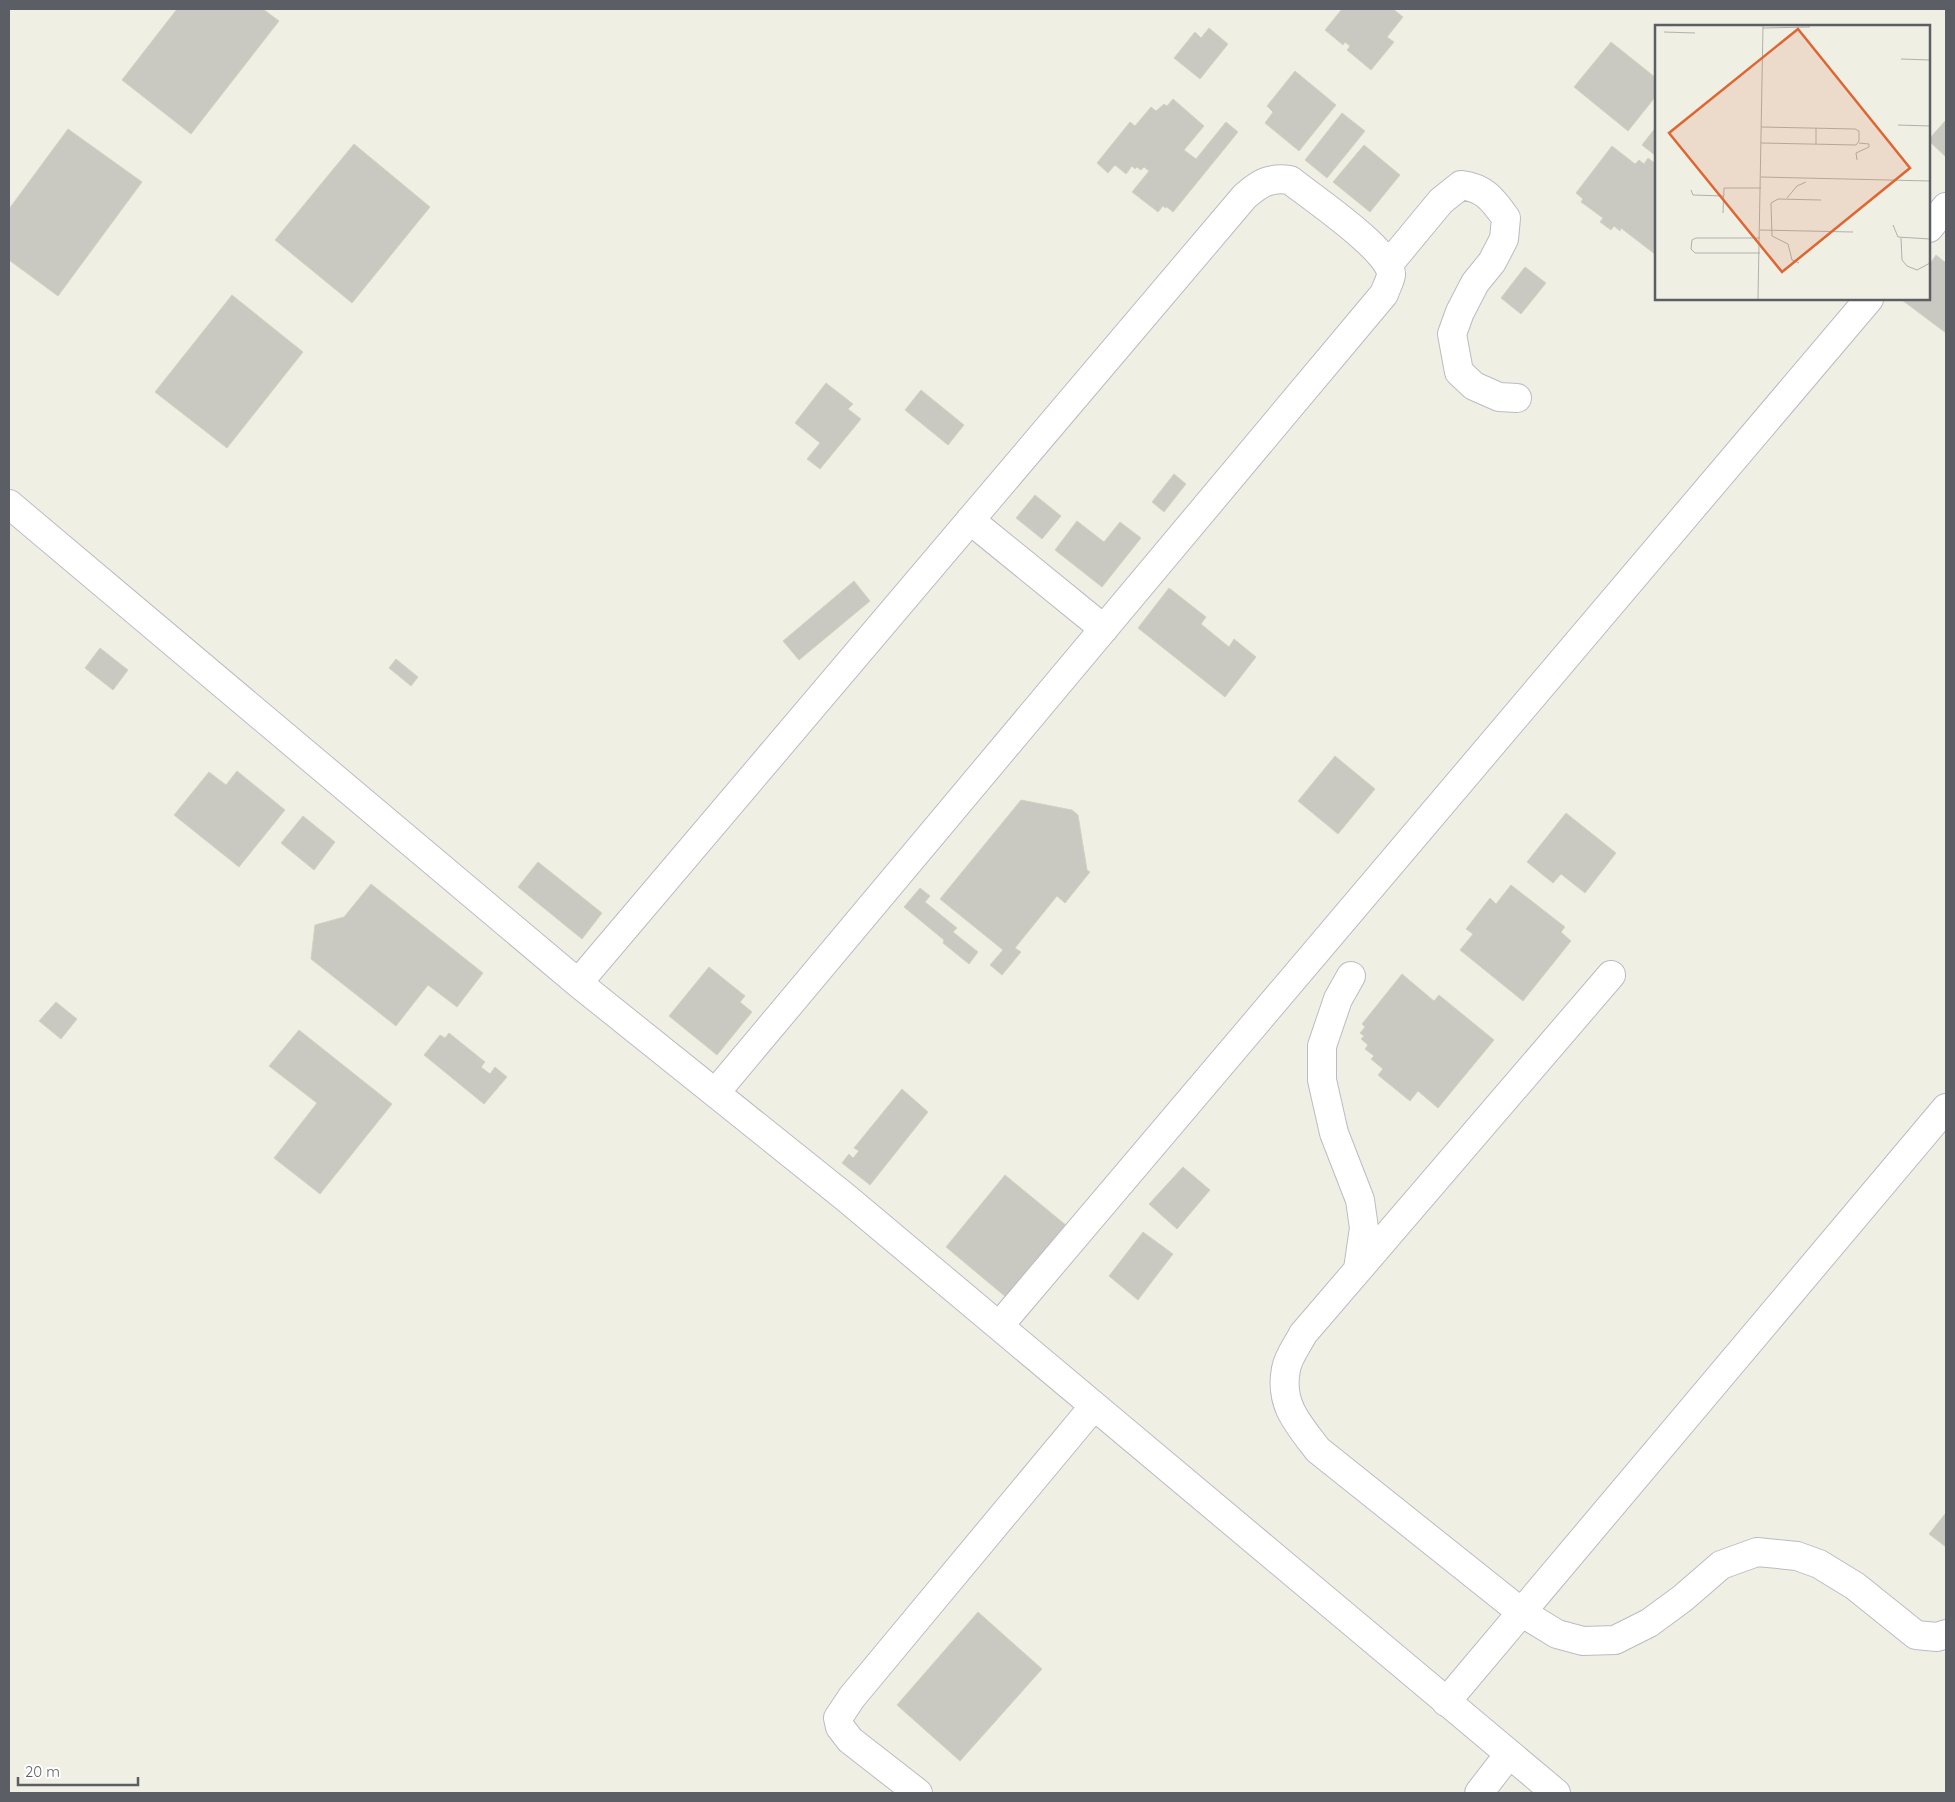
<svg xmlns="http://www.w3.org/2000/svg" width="1955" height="1802" font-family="Quicksand,sans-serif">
  <rect width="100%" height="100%" fill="#efefe4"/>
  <path fill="#cac9c1" stroke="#d3d2c2" d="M 177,9 L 263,9 L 279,21 L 191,134 L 122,80 Z
    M 1342,9 L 1393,9 L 1403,17 L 1387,37 L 1394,42 L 1371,70 L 1347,50 L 1350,46 L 1345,42 L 1343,45 L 1325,30 Z
    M 1209,28 L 1228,44 L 1200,79 L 1174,58 L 1195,32 L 1201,38 Z
    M 1611,42 L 1656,78 L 1656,96 L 1628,131 L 1574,87 Z
    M 1295,71 L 1336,105 L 1299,151 L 1265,123 L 1273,112 L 1267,106 Z
    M 1173,99 L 1204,126 L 1184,150 L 1196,159 L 1226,122 L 1238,132 L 1173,212 L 1167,207 L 1165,208 L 1163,206 L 1158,212 L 1132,192 L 1149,171 L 1144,167 L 1141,170 L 1137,167 L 1135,169 L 1132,166 L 1126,174 L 1115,165 L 1108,173 L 1097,163 L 1130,122 L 1135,126 L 1151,107 L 1156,111 L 1164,104 L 1167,106 Z
    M 1342,113 L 1365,131 L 1327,178 L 1305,160 Z
    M 1946,120 L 1946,157 L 1929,141 L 1929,139 Z
    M 1656,127 L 1656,156 L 1642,145 Z
    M 68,129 L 142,182 L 58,296 L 9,260 L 9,209 Z
    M 354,144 L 430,207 L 352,303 L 275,240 Z
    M 1364,145 L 1400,175 L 1370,212 L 1333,182 Z
    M 1612,146 L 1635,164 L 1639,160 L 1644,164 L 1648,158 L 1656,164 L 1656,255 L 1621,228 L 1620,231 L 1614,226 L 1611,230 L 1600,222 L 1603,218 L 1581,202 L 1583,199 L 1576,193 Z
    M 1936,255 L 1946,263 L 1946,333 L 1902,300 L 1929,299 L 1929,265 Z
    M 1525,267 L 1546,283 L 1521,314 L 1501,298 Z
    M 232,295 L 303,352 L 227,448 L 155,392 Z
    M 826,383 L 853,404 L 848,409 L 861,419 L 820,469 L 807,459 L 820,443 L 795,423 Z
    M 921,390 L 964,425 L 948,445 L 905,410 Z
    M 1174,474 L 1186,484 L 1164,512 L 1152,502 Z
    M 1035,495 L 1061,516 L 1042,539 L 1016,518 Z
    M 1077,521 L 1104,542 L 1120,522 L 1141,538 L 1102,587 L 1055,550 Z
    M 854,581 L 870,601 L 799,660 L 783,641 Z
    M 1169,588 L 1206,617 L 1201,624 L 1229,647 L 1234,639 L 1256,657 L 1225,697 L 1138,628 Z
    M 100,648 L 128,670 L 113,690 L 85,668 Z
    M 396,659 L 418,677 L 411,686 L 389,668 Z
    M 1335,756 L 1375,789 L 1338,834 L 1298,801 Z
    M 237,771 L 285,810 L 239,867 L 174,815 L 209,772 L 226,785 Z
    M 1021,800 L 1072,810 L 1078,815 L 1087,870 L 1090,872 L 1065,903 L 1057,896 L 1015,948 L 1021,952 L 1002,975 L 990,965 L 1003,950 L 940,899 Z
    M 1566,813 L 1616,853 L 1585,893 L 1561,874 L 1553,883 L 1527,862 Z
    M 303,816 L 335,842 L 314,870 L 281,843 Z
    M 538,862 L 602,913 L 582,939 L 518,887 Z
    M 371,884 L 483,973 L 457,1007 L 428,985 L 396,1026 L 311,959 L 315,925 L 344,917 Z
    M 1511,885 L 1565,927 L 1561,932 L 1571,941 L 1523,1001 L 1460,950 L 1473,934 L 1466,929 L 1490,898 L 1496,904 Z
    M 920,888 L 930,896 L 925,902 L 957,928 L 953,932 L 978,952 L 969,964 L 943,943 L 944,940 L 904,907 Z
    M 709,967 L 745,996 L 740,1002 L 752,1012 L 717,1055 L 669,1016 Z
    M 1402,974 L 1434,1001 L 1439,995 L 1494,1040 L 1438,1108 L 1418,1091 L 1410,1101 L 1378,1075 L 1383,1069 L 1371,1059 L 1374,1056 L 1365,1049 L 1368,1045 L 1361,1039 L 1364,1036 L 1360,1033 L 1365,1027 L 1362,1024 Z
    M 56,1002 L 77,1019 L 61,1039 L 39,1021 Z
    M 299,1030 L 392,1104 L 320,1194 L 274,1158 L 317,1103 L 269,1066 Z
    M 449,1033 L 485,1062 L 481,1067 L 490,1074 L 495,1067 L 507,1077 L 484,1104 L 424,1055 L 440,1035 L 445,1038 Z
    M 902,1089 L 928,1112 L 870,1185 L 842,1163 L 849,1154 L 853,1158 L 859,1151 L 854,1148 Z
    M 1183,1167 L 1210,1190 L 1177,1229 L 1149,1204 Z
    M 1005,1175 L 1067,1226 L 1007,1298 L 946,1247 Z
    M 1143,1232 L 1173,1254 L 1138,1300 L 1109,1276 Z
    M 1945,1514 L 1946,1515 L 1946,1547 L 1929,1534 Z
    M 978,1612 L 1042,1669 L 960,1761 L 897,1705 Z"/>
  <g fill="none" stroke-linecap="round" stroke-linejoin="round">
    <g stroke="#bbbcc3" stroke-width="30">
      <path id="minor" d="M 1929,228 L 1946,207
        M 1388,265 L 1441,201 L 1461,185 C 1485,188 1493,200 1506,218 L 1504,239 L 1492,262 L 1475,283 L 1460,312 L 1452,334 L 1459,372 L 1474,386 L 1499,397 L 1517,398
        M 9,504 L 578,983 L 845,1197 L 1556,1793
        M 970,520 L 1104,629
        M 1611,975 L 1303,1334 C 1298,1344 1288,1357 1286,1369 C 1279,1404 1298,1424 1318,1450 L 1521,1612 L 1557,1634 L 1583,1641 L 1615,1640 L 1649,1623 L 1683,1598 L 1721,1565 L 1757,1552 L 1797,1556 L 1819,1564 L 1855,1586 L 1916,1635 L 1937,1637 L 1946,1634
        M 1351,976 L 1338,999 L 1322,1046 L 1322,1080 L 1334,1133 L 1360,1200 L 1364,1228 L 1358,1269
        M 578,983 L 1245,196 C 1260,183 1270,177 1290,180 C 1310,196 1393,252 1391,275 C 1390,281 1386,288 1384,294 L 716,1092
        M 999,1326 L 1869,299
        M 1446,1702 L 1946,1108
        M 918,1793 L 850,1740 L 840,1727 L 838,1718 L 852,1697 L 1094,1406
        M 1479,1793 L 1509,1754"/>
    </g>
    <use href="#minor" stroke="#fff" stroke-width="28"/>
  </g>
  <g transform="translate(1655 25)">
    <rect width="275" height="275" fill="#efefe4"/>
    <path fill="none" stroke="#b0b1ad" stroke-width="1" d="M 108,3 L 155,2M 9,7 L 40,8M 246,34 L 275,35M 243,100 L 275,101M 106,102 L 200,104 L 204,106 L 204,116 L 201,120 L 106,118M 161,119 L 161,103M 202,135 L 201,128 L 214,122 L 214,119 L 204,118M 106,152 L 275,156M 36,165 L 38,170 L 68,171M 132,173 L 142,161 L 151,157M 68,188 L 69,163 L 106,163M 238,200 L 243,212 L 275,214M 105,205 L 198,207M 246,213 L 247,235 L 252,241 L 262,245 L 275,238M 105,228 L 40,228 L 36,224 L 37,215 L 41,213 L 105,213M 144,238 L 137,235 L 133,219 L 117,211 L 116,178 L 123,174 L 166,175M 103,274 L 108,1"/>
    <path fill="#d63" fill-opacity="0.15" stroke="#d63" stroke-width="2.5" d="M 143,4 L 255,143 L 127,247 L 14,108 Z"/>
    <rect width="275" height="275" fill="none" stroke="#5c5e65" stroke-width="2.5"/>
  </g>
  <rect width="1955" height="1802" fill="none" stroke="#5c5e65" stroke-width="20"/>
  <path d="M18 1777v8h120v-8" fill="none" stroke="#5c5e65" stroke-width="2.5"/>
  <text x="25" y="1777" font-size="15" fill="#5c5e65" stroke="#ffffff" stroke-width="4" paint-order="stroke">20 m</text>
</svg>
